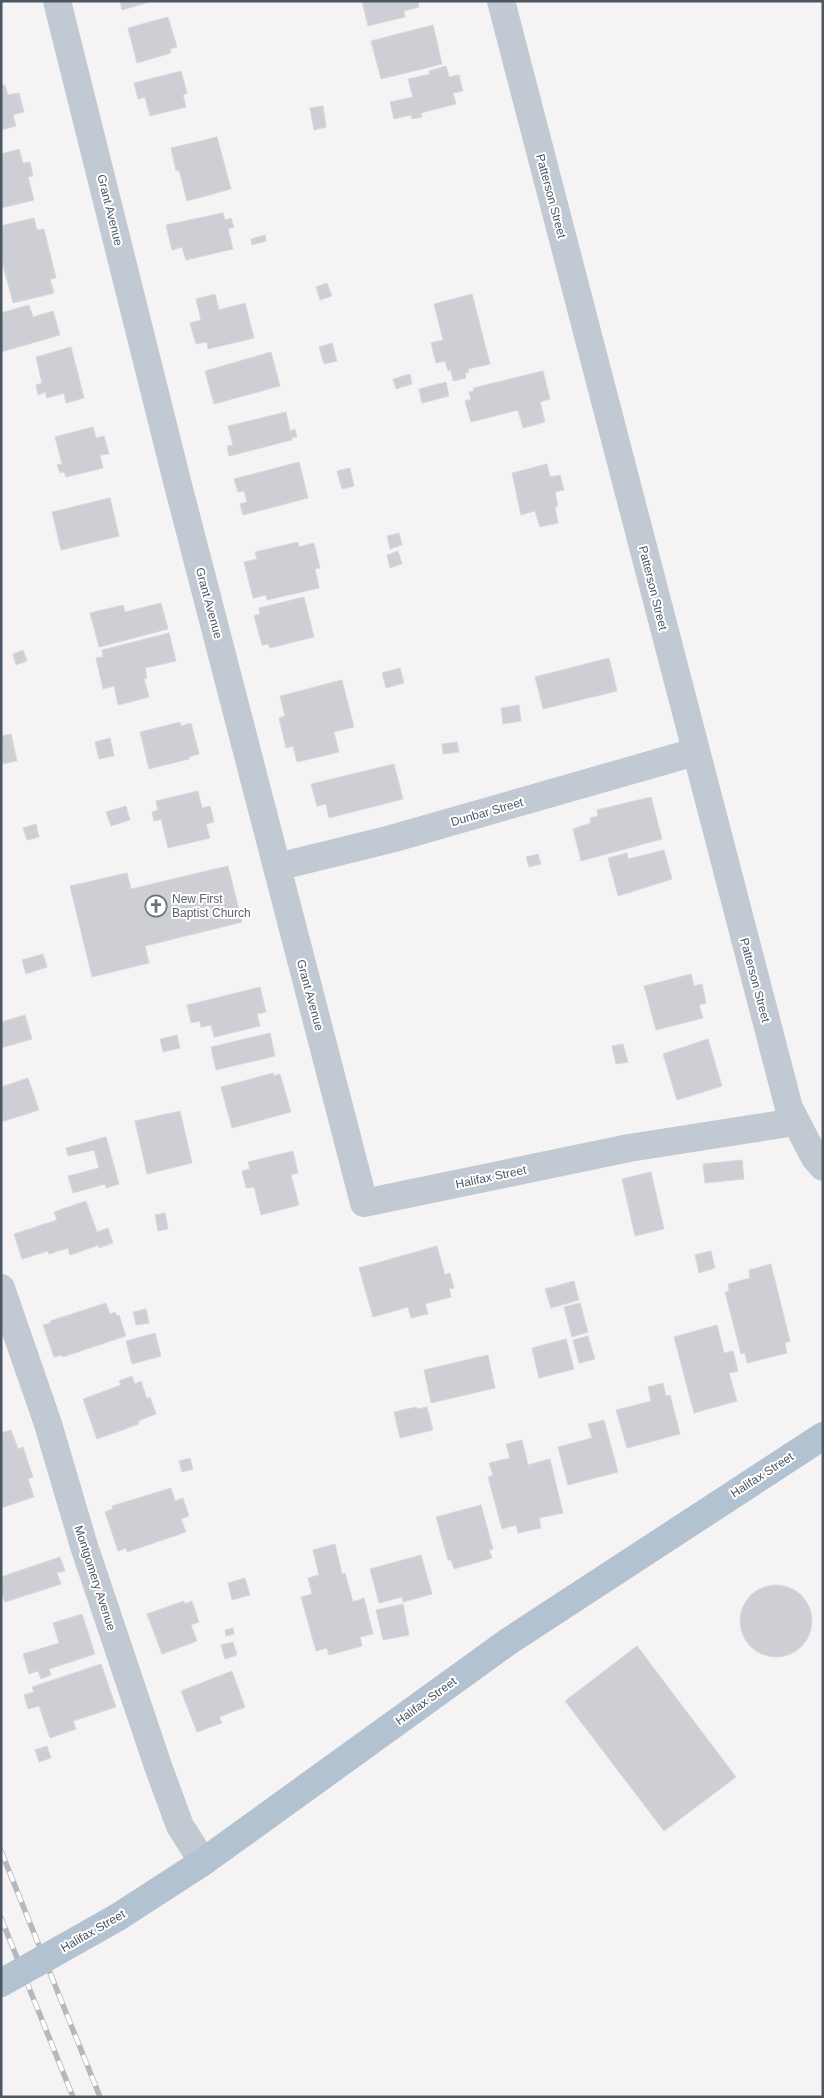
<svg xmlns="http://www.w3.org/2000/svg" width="824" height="2098" font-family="Helvetica,sans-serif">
  <rect width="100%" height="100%" fill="#f5f3f3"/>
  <path fill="#cdcfd5" stroke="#d7d9de" d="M 120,1 L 153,1 L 122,10 Z
    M 362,1 L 418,1 L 419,7 L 404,11 L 405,17 L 368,26 Z
    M 168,17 L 177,47 L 170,49 L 171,53 L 137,63 L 128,28 Z
    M 433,25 L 442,64 L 381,79 L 371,41 Z
    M 446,66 L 449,77 L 459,75 L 463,91 L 453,93 L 456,104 L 421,113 L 422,117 L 412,119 L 411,115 L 394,119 L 390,102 L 413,97 L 408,79 L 430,74 L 429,71 Z
    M 181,71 L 187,93 L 183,95 L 186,107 L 150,116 L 145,97 L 138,99 L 134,83 Z
    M 5,85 L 8,95 L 19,93 L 24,112 L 13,115 L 16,126 L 1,130 L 1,86 Z
    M 323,106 L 326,127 L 314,130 L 310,108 Z
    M 217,137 L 231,189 L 187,201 L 179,170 L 176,171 L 171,148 Z
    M 19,149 L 23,163 L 30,162 L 33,176 L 28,177 L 34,200 L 1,208 L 1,154 Z
    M 223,213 L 225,220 L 231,218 L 234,227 L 228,229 L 233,249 L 186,260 L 182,247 L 172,250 L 166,225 Z
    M 34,218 L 37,230 L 44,229 L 56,278 L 50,279 L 54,293 L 13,303 L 1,258 L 1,226 Z
    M 265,235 L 266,241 L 252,245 L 251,239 Z
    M 327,283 L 332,296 L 320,300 L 316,287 Z
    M 215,294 L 219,310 L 245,303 L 254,338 L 208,349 L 207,342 L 196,344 L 190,323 L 201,320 L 196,299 Z
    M 472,294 L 490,364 L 468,369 L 469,372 L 465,373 L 466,378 L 453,381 L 451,370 L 448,371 L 445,361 L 436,363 L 431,343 L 443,340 L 434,304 Z
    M 29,305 L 33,317 L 53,311 L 60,335 L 1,352 L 1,313 Z
    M 332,343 L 337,361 L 324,364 L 319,347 Z
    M 71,347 L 84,398 L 66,403 L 64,393 L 47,398 L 45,392 L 38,395 L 36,385 L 42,383 L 36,357 Z
    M 271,352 L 280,386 L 214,404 L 205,371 Z
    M 543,371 L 550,399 L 540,402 L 545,422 L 523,428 L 518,410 L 471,422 L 465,401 L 471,399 L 469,392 L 474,391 L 473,388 Z
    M 410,374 L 412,384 L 396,389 L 393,379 Z
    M 446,382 L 449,396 L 422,403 L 419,389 Z
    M 286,412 L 290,431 L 295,429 L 297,437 L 291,438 L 292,440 L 229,456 L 227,446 L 233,445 L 228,426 Z
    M 93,427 L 96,438 L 104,436 L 109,454 L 100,455 L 103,468 L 66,477 L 64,472 L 60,473 L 57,465 L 62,464 L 55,437 Z
    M 299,462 L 308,498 L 243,515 L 240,504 L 247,502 L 244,491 L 238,492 L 234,479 Z
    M 547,464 L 550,477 L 560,475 L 564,490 L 555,492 L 558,506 L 555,507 L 558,523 L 540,527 L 535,511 L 521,515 L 512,473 Z
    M 350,468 L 354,486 L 342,489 L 337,471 Z
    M 110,498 L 119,536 L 61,550 L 52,512 Z
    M 399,533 L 402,545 L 390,549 L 387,536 Z
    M 298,542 L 299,547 L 314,543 L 320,568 L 315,569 L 319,588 L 267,600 L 266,595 L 253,598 L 244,562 L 257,559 L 255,552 Z
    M 398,551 L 402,564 L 390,568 L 387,555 Z
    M 304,597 L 314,637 L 270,648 L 268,644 L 262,645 L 254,616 L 260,614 L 259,608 Z
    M 161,603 L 168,629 L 99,647 L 90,613 L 123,605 L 125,612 Z
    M 169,633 L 176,661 L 145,668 L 147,678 L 144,679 L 149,697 L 118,705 L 114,686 L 103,689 L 96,658 L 103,657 L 102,650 Z
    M 23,650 L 27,661 L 16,665 L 13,654 Z
    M 609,658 L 617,691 L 543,709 L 535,677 Z
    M 400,668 L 404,683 L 386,688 L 382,673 Z
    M 342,680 L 354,727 L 334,732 L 339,752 L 297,762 L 293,746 L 286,748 L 279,718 L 285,716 L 280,696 Z
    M 519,705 L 521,721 L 503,724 L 501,708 Z
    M 180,722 L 181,726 L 191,723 L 199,754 L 189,757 L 189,759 L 149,769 L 140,732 Z
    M 11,734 L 17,761 L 3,764 L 1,736 Z
    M 110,738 L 114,756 L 99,759 L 95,742 Z
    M 457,742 L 459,752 L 443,754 L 442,744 Z
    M 394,764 L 403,799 L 329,818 L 326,804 L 317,806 L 311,784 Z
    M 198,791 L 202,808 L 210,806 L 214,822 L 206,824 L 210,838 L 168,848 L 161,819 L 154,821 L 152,812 L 158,810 L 156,801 Z
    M 651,797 L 662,839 L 581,861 L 573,829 L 591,823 L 590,818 L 598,816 L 597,810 Z
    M 126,806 L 130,820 L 111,826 L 106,812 Z
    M 36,824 L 39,837 L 27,840 L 23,828 Z
    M 664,850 L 672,879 L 618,896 L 608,858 L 627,853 L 628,859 Z
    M 538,854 L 541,864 L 529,867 L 526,857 Z
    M 228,866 L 242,922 L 145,946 L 149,963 L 92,977 L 70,886 L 127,873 L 131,889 Z
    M 43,954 L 47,967 L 26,974 L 22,960 Z
    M 691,974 L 694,986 L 702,984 L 706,1003 L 699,1005 L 703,1018 L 656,1030 L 644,986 Z
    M 260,987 L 266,1012 L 257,1014 L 260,1026 L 214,1037 L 211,1025 L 201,1027 L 200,1021 L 191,1023 L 187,1005 Z
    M 25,1015 L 32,1039 L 1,1048 L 1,1022 Z
    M 270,1033 L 275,1056 L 216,1070 L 211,1047 Z
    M 177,1035 L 180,1048 L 163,1052 L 160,1039 Z
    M 708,1039 L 722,1086 L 677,1100 L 663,1054 Z
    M 623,1044 L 628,1062 L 616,1064 L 612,1046 Z
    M 273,1073 L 274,1076 L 280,1074 L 291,1112 L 232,1128 L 221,1087 Z
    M 28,1078 L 39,1110 L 1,1122 L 1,1087 Z
    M 180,1111 L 192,1163 L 147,1174 L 135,1121 Z
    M 106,1137 L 119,1184 L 106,1188 L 105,1184 L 73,1193 L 68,1176 L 99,1168 L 94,1150 L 68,1156 L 66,1148 Z
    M 293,1151 L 298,1173 L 291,1175 L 299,1205 L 261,1215 L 254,1187 L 246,1188 L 242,1171 L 250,1169 L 248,1162 Z
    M 742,1160 L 744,1179 L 705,1183 L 703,1164 Z
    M 651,1172 L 664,1229 L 635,1236 L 622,1179 Z
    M 86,1201 L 97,1232 L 108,1228 L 113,1243 L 99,1248 L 99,1245 L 70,1255 L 68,1248 L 49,1254 L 48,1251 L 22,1259 L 14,1234 L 57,1220 L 54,1212 Z
    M 165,1213 L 168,1229 L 158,1231 L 155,1215 Z
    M 437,1246 L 445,1275 L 450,1273 L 454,1288 L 449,1289 L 451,1297 L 425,1304 L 428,1314 L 411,1318 L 408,1307 L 373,1317 L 359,1268 Z
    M 711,1251 L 715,1268 L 699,1273 L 695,1255 Z
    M 771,1264 L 790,1341 L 785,1343 L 787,1353 L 747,1363 L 745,1353 L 741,1354 L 725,1292 L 729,1291 L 728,1284 L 750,1278 L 749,1270 Z
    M 574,1281 L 579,1300 L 551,1308 L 545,1289 Z
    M 106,1303 L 110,1314 L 115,1312 L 117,1316 L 119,1315 L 126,1336 L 63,1357 L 62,1355 L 54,1357 L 43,1325 L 51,1323 L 50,1321 Z
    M 580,1303 L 588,1332 L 572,1337 L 564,1307 Z
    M 146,1309 L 149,1323 L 136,1325 L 133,1312 Z
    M 717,1325 L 724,1353 L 733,1351 L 738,1371 L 729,1373 L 737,1401 L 694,1413 L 674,1337 Z
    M 155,1333 L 161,1356 L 132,1364 L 126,1341 Z
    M 588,1336 L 595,1359 L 579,1363 L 573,1340 Z
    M 566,1339 L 574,1369 L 539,1378 L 532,1348 Z
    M 488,1355 L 495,1388 L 431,1403 L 424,1370 Z
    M 132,1376 L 135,1384 L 141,1381 L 147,1399 L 150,1397 L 156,1414 L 138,1421 L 139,1424 L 97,1439 L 83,1399 L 121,1385 L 119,1381 Z
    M 663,1383 L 666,1396 L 670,1395 L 680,1434 L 627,1448 L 616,1410 L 651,1401 L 648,1387 Z
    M 416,1407 L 417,1409 L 427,1407 L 433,1430 L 400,1438 L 394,1412 Z
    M 604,1420 L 618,1472 L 568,1485 L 558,1447 L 592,1438 L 588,1424 Z
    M 11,1430 L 18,1449 L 23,1447 L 33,1477 L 28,1479 L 34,1497 L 1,1508 L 1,1433 Z
    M 522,1440 L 528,1465 L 550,1459 L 563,1513 L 539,1518 L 541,1528 L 518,1533 L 516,1525 L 502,1529 L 488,1477 L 493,1475 L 489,1463 L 510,1458 L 506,1444 Z
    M 190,1458 L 193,1469 L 182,1472 L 179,1461 Z
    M 171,1488 L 175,1501 L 183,1498 L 189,1516 L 181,1519 L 186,1532 L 127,1552 L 126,1548 L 118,1551 L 105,1512 L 113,1509 L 112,1506 Z
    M 481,1505 L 493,1549 L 489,1550 L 492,1558 L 454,1569 L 451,1560 L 448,1560 L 436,1517 Z
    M 335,1544 L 342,1574 L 345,1573 L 353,1602 L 364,1598 L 373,1634 L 360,1637 L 362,1646 L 329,1655 L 327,1648 L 316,1651 L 301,1597 L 312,1594 L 308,1578 L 319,1575 L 313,1550 Z
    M 421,1555 L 432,1594 L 403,1602 L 402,1597 L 379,1603 L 370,1569 Z
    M 60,1557 L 65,1571 L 57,1573 L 61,1584 L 5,1602 L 1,1591 L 1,1577 Z
    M 245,1578 L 250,1595 L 232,1600 L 228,1583 Z
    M740 1621a36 36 0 1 1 72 0a36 36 0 1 1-72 0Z
    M 184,1601 L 185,1604 L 192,1601 L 199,1622 L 191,1625 L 197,1641 L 162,1654 L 147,1614 Z
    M 403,1604 L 409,1635 L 383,1640 L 376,1610 Z
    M 82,1614 L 95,1654 L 49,1669 L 51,1675 L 41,1679 L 38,1671 L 29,1674 L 23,1654 L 59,1643 L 53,1623 Z
    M 233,1628 L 234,1634 L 226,1636 L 225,1630 Z
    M 233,1642 L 237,1655 L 225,1659 L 221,1645 Z
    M 637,1646 L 736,1777 L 664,1831 L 565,1701 Z
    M 101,1664 L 116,1707 L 73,1721 L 76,1729 L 50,1738 L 39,1706 L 28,1709 L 24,1695 L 34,1692 L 32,1687 Z
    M 232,1671 L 245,1707 L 219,1717 L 222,1723 L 197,1732 L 181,1691 Z
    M 47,1746 L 51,1758 L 39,1762 L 35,1750 Z"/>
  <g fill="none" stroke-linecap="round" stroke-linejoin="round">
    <path stroke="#c1cad2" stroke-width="28" d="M 57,1 L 178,485 L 364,1203 L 629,1148 L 795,1122
      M 501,1 L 789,1108 L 815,1158 L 823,1167
      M 277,867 L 391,839 L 695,752
      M 1,1288 L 48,1424 L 84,1546 L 158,1766 L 180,1826 L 203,1862"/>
    <path stroke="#b3c2d1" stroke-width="28" d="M 118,1917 L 203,1862 L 509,1641 L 823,1436"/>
    <g stroke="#b5b8bd" stroke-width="5.5">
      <path id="rail" d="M 1,1851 L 100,2097
        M 1,1918 L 73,2097"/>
    </g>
    <use href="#rail" stroke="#fff" stroke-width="4" stroke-dasharray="11" stroke-linecap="butt"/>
    <path stroke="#b3c2d1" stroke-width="28" d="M 1,1983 L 118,1917"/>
  </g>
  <defs>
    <g id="church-ring" transform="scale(1.125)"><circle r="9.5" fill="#fff" stroke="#6b7280" stroke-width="1.5"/><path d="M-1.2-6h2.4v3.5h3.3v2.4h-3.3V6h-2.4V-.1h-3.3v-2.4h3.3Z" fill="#6b7280"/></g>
  </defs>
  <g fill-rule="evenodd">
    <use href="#church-ring" x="156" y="906"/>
  </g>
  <g text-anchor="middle" stroke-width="4" stroke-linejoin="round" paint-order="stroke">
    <g font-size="12" fill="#4a5661" stroke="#fff">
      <text transform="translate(551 196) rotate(75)" y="4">Patterson Street</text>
      <text transform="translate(110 210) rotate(76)" y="4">Grant Avenue</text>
      <text transform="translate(653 588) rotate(76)" y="4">Patterson Street</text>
      <text transform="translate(209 603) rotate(75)" y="4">Grant Avenue</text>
      <text transform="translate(487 812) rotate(-16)" y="4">Dunbar Street</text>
      <text transform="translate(755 980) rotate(75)" y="4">Patterson Street</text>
      <text transform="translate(310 995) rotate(75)" y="4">Grant Avenue</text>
      <text transform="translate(491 1177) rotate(-12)" y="4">Halifax Street</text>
      <text transform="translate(762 1475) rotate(-33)" y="4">Halifax Street</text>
      <text transform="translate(95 1578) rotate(72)" y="4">Montgomery Avenue</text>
      <text transform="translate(426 1701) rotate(-36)" y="4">Halifax Street</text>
      <text transform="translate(93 1931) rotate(-30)" y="4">Halifax Street</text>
    </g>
    <g font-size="12" fill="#5b616d" stroke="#fff" text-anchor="start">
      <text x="172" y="903">New First<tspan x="172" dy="14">Baptist Church</tspan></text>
    </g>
  </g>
  <rect width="824" height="2098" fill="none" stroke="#4a5661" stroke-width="5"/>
</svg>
